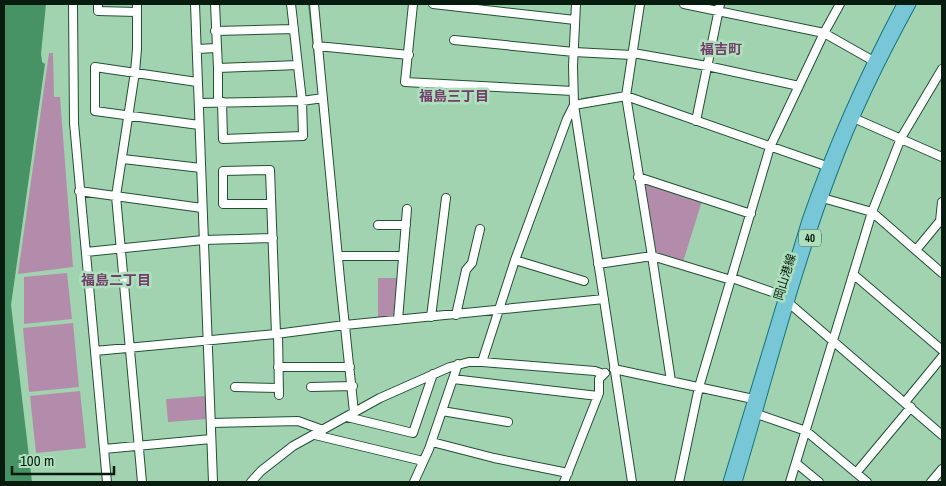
<svg xmlns="http://www.w3.org/2000/svg" width="946" height="486" font-family="'Archivo Narrow','Noto Sans JP',sans-serif">
  <rect width="100%" height="100%" fill="#a1d3b0"/>
  <path fill="#b48cab" d="M 49,53 L 53,53 L 54,97 L 60,97 L 73,267 L 18,274 Z
    M 643,180 L 702,201 L 683,262 L 655,253 Z
    M 67,273 L 72,319 L 24,324 L 24,277 Z
    M 378,278 L 398,278 L 396,314 L 392,317 L 378,318 Z
    M 73,323 L 79,387 L 29,392 L 23,328 Z
    M 80,391 L 86,448 L 36,453 L 30,396 Z
    M 206,396 L 208,419 L 168,422 L 166,399 Z"/>
  <path fill="#489365" d="M 4,4 L 46,4 L 41,54 L 42,62 L 45,64 L 11,305 L 32,482 L 4,482 Z"/>
  <g fill="none" stroke-linecap="round" stroke-linejoin="round">
    <path stroke="#489365" stroke-width="2" d="M 199,4 L 199,23
      M 309,4 L 316,66
      M 582,99 L 602,96"/>
    <g stroke="#225134" stroke-width="10">
      <path id="minor" d="M 73,4 L 74,123 L 107,482
        M 98,4 L 98,11 L 137,12
        M 137,4 L 137,49 L 135,72 L 116,196 L 142,482
        M 195,4 L 213,482
        M 215,4 L 218,68 L 218,102
        M 314,4 L 340,279 L 354,412
        M 413,4 L 405,82 L 573,91
        M 433,4 L 575,20
        M 576,4 L 573,66 L 574,105 L 632,482
        M 640,4 L 626,96 L 652,256 L 671,381
        M 684,4 L 824,33 L 877,63
        M 215,31 L 294,29
        M 454,40 L 574,52 L 632,55
        M 317,46 L 409,55
        M 197,49 L 216,48
        M 633,53 L 707,66 L 799,86
        M 218,68 L 298,65
        M 197,82 L 95,67 L 95,111 L 199,125
        M 222,102 L 223,139 L 303,136 L 302,101 L 291,4
        M 199,103 L 302,101 L 323,98
        M 574,105 L 626,96 L 832,168
        M 849,116 L 942,157
        M 696,121 L 720,4
        M 123,159 L 201,168
        M 638,177 L 751,214
        M 79,191 L 202,208
        M 819,197 L 872,212 L 942,273
        M 271,204 L 223,204 L 223,171 L 270,170 L 276,334
        M 378,225 L 406,225
        M 916,250 L 940,221 L 942,202
        M 86,252 L 203,240 L 273,238
        M 338,256 L 403,256
        M 515,260 L 584,281
        M 598,264 L 652,256 L 731,280
        M 853,274 L 942,350
        M 732,278 L 789,298
        M 784,302 L 790,304 L 942,435
        M 456,315 L 466,270 L 472,263 L 480,229
        M 431,317 L 446,198
        M 398,320 L 407,209
        M 278,333 L 279,395
        M 95,351 L 276,334 L 345,325 L 604,299
        M 482,362 L 515,260 L 567,119 L 574,105
        M 278,367 L 350,367
        M 614,369 L 744,397 L 753,399 L 757,402
        M 453,379 L 598,396
        M 235,387 L 279,388
        M 311,387 L 353,386
        M 905,402 L 942,357
        M 752,410 L 757,414 L 806,431 L 867,482
        M 442,411 L 508,422
        M 347,417 L 413,433 L 433,374
        M 211,423 L 298,421 L 323,430
        M 315,435 L 423,461
        M 432,442 L 494,458 L 568,473
        M 104,449 L 211,439
        M 796,463 L 819,482
        M 856,473 L 911,407
        M 251,482 L 261,471 L 293,446 L 380,398 L 450,367 L 469,362 L 482,362 L 595,371 L 603,374
        M 414,482 L 429,449 L 458,364
        M 564,482 L 599,393 L 599,379 L 605,373
        M 679,482 L 699,387 L 770,147 L 824,33 L 840,4
        M 790,482 L 872,212 L 901,138 L 942,69
        M 931,482 L 942,469"/>
    </g>
    <g stroke="#15737f" stroke-width="11">
      <path id="major" d="M 728,482 L 807,220 C 833,145 865,74 902,4
        M 737,482 C 768,378 795,270 834,168 C 855,111 882,57 911,4"/>
    </g>
    <use href="#minor" stroke="#fff" stroke-width="8"/>
    <use href="#major" stroke="#77c7d6" stroke-width="9"/>
  </g>
  <g text-anchor="middle" stroke-width="5" stroke-linejoin="round" paint-order="stroke">
    <rect fill="#aee0bd" stroke="#395643" stroke-width="1" x="799" y="229.5" width="22" height="17" rx="4"/>
    <g font-size="11" font-weight="bold" fill="#071b0f">
      <text x="810" y="242">40</text>
    </g>
    <g font-size="12" fill="#071b0f" stroke="#aee0bd">
      <text transform="translate(785 277) rotate(-73)" y="4">岡山港線</text>
    </g>
    <g font-size="14" font-weight="bold" fill="#753d6a" stroke="#aee0bd">
      <text x="721" y="54">福吉町</text>
      <text x="454" y="101">福島三丁目</text>
      <text x="116" y="285">福島二丁目</text>
    </g>
  </g>
  <rect width="946" height="486" fill="none" stroke="#071b0f" stroke-width="10"/>
  <path d="M12 466v8h102v-8" fill="none" stroke="#071b0f" stroke-width="2.5"/>
  <text x="20" y="466" font-size="15" fill="#071b0f" stroke="#aee0bd" stroke-width="4" paint-order="stroke">100 m</text>
</svg>
